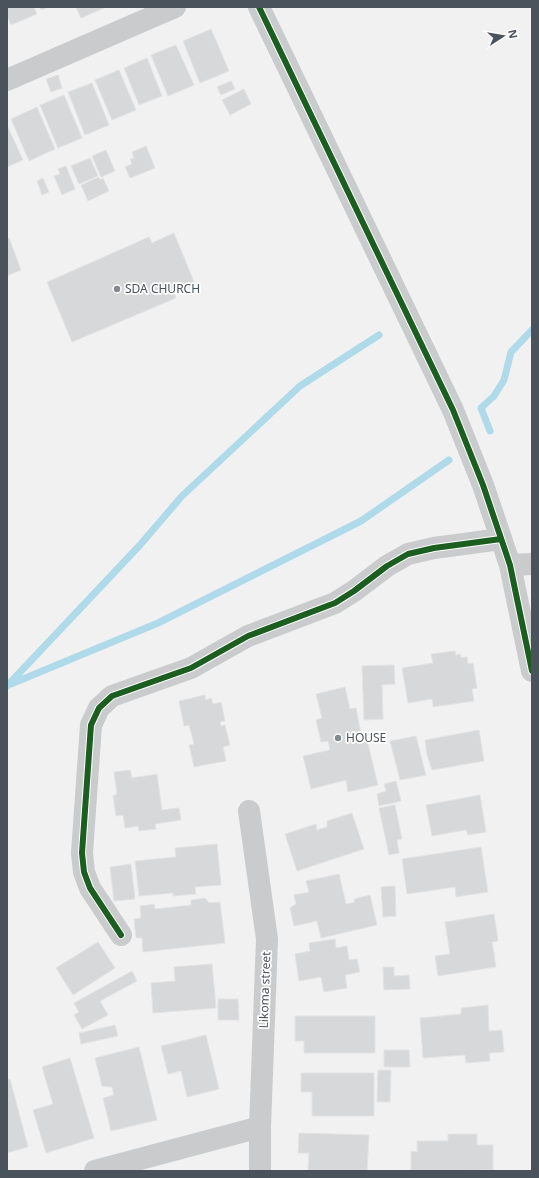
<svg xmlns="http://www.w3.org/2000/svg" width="539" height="1178" font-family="'Noto Sans',sans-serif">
  <rect width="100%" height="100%" fill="#f1f1f1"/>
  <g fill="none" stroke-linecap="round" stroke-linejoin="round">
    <path stroke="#afdae9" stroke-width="7" d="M 490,431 L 481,408 L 494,396 L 504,380 L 511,352 L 532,330
      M 11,684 L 158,623 L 361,521 L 449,460
      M 7,686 L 140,545 L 182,496 L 300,386 L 379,335"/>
  </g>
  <path fill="#d7d8da" stroke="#e3e3e4" d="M 7,7 L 34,7 L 37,14 L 11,25 L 7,16 Z
    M 40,7 L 50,7 L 41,10 Z
    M 76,7 L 103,7 L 104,8 L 81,18 Z
    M 211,29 L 229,71 L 200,83 L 183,41 Z
    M 176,45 L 194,85 L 168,96 L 151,55 Z
    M 147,58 L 162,96 L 139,105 L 124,68 Z
    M 119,70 L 136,110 L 112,120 L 95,80 Z
    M 58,75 L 62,88 L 51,92 L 46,79 Z
    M 231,81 L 235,89 L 221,95 L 217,87 Z
    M 92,83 L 109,125 L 85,135 L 68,92 Z
    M 244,89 L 251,104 L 230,115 L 222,100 Z
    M 64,95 L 82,138 L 58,148 L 40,105 Z
    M 37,107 L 55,149 L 29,161 L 11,119 Z
    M 7,125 L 23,160 L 7,167 Z
    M 146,146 L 155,168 L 130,178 L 125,167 L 132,164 L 130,159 L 134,158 L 132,152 Z
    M 106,150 L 115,171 L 101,177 L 92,156 Z
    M 90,158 L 98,176 L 79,184 L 71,166 Z
    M 66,166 L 75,189 L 62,195 L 54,176 L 60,174 L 58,169 Z
    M 99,177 L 100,180 L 103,178 L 109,191 L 88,201 L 81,185 Z
    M 43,178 L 49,192 L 42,195 L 37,181 Z
    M 174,233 L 195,284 L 174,293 L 176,298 L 72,342 L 47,282 L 149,237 L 152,243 Z
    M 9,238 L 21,270 L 7,276 L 7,239 Z
    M 455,651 L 456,655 L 460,654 L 461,658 L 467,657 L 468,664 L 473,663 L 477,688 L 472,689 L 474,701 L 433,707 L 432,699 L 408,703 L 402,668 L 433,663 L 431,654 Z
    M 394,665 L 395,684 L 382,685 L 383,719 L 364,720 L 362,666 Z
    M 345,687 L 350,709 L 356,708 L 361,734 L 355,736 L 357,742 L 367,740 L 378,785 L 348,792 L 346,780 L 311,789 L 303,756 L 330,750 L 328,741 L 321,742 L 316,720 L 322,718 L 316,694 Z
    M 205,695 L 206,700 L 211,698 L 213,704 L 221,702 L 225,721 L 220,722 L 221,726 L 225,725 L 230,745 L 223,747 L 226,761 L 194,767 L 189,745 L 194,744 L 189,725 L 184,726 L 179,701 Z
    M 479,730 L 484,761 L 432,770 L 427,755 L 425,740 Z
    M 416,736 L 426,775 L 400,780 L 390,741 Z
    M 130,770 L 132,778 L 157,774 L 162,810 L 179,808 L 181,820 L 155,824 L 156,829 L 139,831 L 138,826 L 125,828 L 123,815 L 116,816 L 113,796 L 117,794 L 114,772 Z
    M 396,781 L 401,801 L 379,806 L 377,794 L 386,791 L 384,784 Z
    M 480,795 L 486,832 L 468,835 L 466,830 L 432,836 L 426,805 Z
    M 395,805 L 402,839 L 397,840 L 399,853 L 389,855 L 379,808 Z
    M 352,813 L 364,849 L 297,871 L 285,834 L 316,824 L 317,830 L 327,827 L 327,821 Z
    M 217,844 L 221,885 L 195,887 L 196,894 L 173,896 L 173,893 L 139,896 L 135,861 L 176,857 L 175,848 Z
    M 481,847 L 488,892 L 456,897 L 455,887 L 407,894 L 402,859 Z
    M 131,864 L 135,899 L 114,901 L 110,867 Z
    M 339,874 L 346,904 L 355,902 L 354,899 L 370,895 L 377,925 L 321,938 L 317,921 L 294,926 L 290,908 L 296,904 L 294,895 L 309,892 L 306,881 Z
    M 395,886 L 396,916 L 383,917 L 381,887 Z
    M 205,898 L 209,903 L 220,902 L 225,943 L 143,952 L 142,938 L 136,938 L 134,919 L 141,918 L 140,906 L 154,904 L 155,909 L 191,905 L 191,900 Z
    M 494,914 L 498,941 L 492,942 L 496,967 L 438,976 L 435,956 L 450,954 L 445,922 Z
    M 335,939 L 336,948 L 347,946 L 349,960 L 357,959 L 360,972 L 345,975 L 347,988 L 324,992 L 321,977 L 299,981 L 295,954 L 310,951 L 309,943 Z
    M 98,942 L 115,968 L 73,995 L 56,968 Z
    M 212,964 L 216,1008 L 153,1013 L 151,983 L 175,981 L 174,967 Z
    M 383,967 L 394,967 L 394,976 L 409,975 L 410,989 L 384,990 Z
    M 132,971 L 137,981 L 100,1001 L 108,1015 L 82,1029 L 74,1015 L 79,1012 L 74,1003 Z
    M 218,999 L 238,999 L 239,1020 L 218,1020 Z
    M 488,1005 L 489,1031 L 502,1030 L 504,1052 L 489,1053 L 490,1061 L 466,1063 L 465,1055 L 423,1058 L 420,1018 L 461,1014 L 461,1008 Z
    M 295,1016 L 375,1016 L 375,1053 L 304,1053 L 304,1041 L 295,1041 Z
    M 115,1025 L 118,1036 L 81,1044 L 79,1033 Z
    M 206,1035 L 219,1089 L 187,1097 L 181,1071 L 168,1074 L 161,1046 Z
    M 139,1047 L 157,1120 L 111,1131 L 103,1098 L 114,1095 L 112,1087 L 102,1086 L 95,1058 Z
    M 384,1050 L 409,1050 L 410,1067 L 384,1067 Z
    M 70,1058 L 94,1138 L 46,1153 L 33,1110 L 53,1104 L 42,1067 Z
    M 378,1070 L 391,1070 L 390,1102 L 377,1102 Z
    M 301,1073 L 374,1073 L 374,1116 L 312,1116 L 312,1092 L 301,1092 Z
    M 10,1079 L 28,1147 L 7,1153 L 7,1080 Z
    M 299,1133 L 369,1135 L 367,1171 L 308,1171 L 309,1153 L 298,1153 Z
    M 448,1134 L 477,1134 L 477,1145 L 493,1145 L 493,1170 L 411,1171 L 411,1151 L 417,1152 L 417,1141 L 448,1141 Z"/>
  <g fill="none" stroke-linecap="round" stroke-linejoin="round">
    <path stroke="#c9cbcd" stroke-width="22" d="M 259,7 L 453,410 L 483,485 L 510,565 L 532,671
      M 7,80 L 175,7
      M 510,565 L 532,564
      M 249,811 L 267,939 L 260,1127 L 260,1171
      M 121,935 L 90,888 L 84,872 L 82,853 L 91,725 L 99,708 L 112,696 L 191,668 L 248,636 L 335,603 L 354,591 L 387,566 L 408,554 L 434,548 L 501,539
      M 95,1171 L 260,1127"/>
    <g stroke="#fff" stroke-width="8">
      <path id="cycleway" d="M 259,7 L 453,410 L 483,485 L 510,565 L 532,671
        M 121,935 L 90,888 L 84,872 L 82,853 L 91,725 L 99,708 L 112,696 L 191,668 L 248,636 L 335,603 L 354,591 L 387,566 L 408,554 L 434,548 L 501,539"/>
    </g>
    <use href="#cycleway" stroke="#1b5e20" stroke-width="6"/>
  </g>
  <g fill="#848a90" stroke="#fff" stroke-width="1.5">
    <circle cx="117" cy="289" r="4"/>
    <circle cx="338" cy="738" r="4"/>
  </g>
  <g text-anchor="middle" stroke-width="3.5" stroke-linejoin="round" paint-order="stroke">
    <g font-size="12" fill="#4a525c" stroke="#fff" text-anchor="start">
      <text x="125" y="293">SDA CHURCH</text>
      <text x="346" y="742">HOUSE</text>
    </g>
    <g font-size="12" fill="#4a525c" stroke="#fff">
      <text transform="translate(265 990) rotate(-88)" y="4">Likoma street</text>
    </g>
  </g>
  <rect width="539" height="1178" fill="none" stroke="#4a525c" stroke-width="16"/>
  <g transform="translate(503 36) rotate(78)" stroke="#ffffff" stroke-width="3" paint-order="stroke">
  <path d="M0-3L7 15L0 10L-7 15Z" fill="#4a525c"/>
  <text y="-6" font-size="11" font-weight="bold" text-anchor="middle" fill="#4a525c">N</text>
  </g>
</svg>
